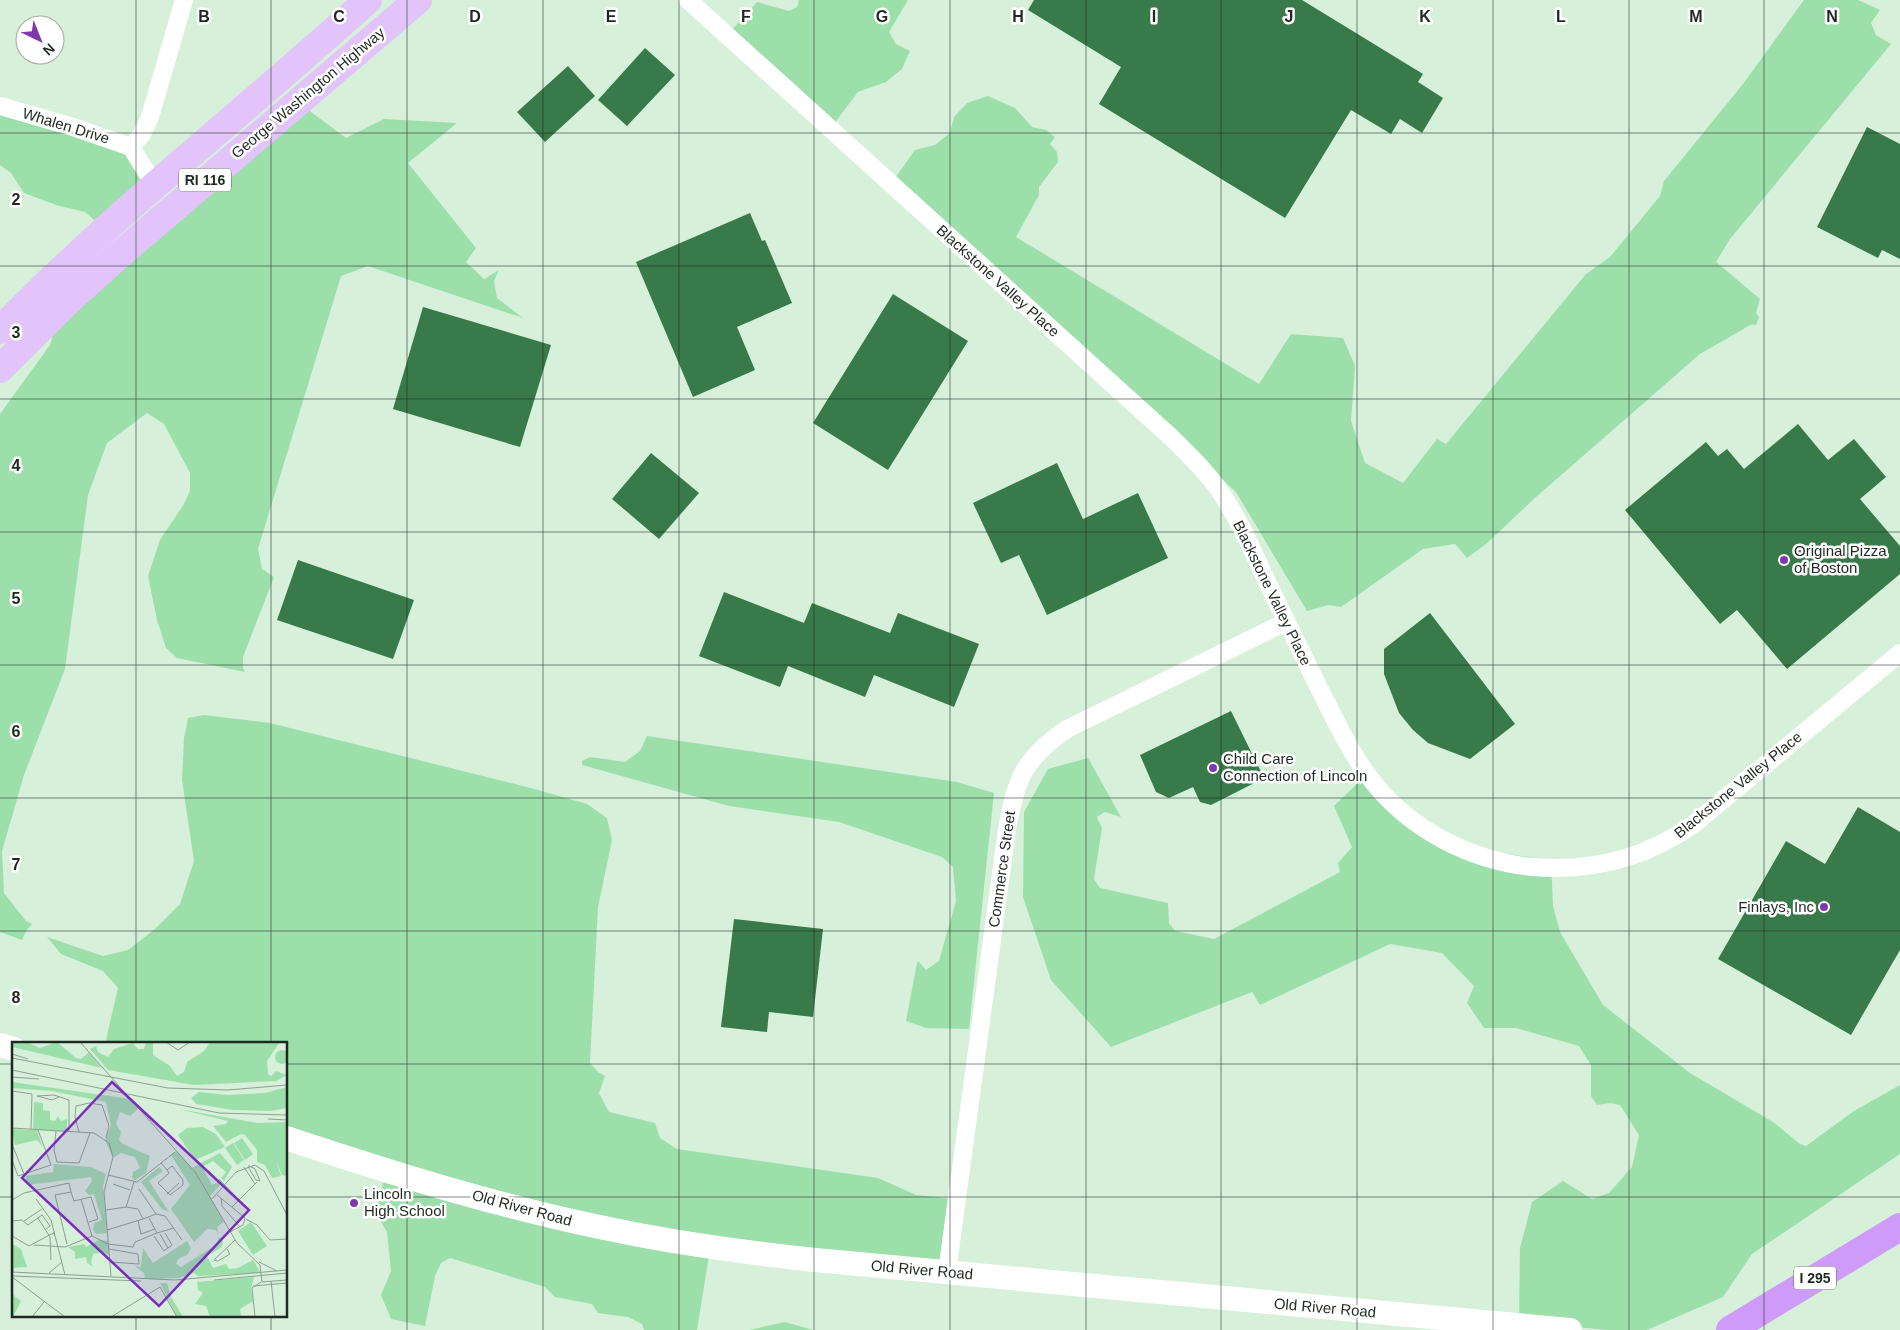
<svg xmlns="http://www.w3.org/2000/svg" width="1900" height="1330" font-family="Helvetica,sans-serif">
  <rect width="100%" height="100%" fill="#d6f0da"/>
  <path fill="#9ddfab" d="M 799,0 L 908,0 L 889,32 L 896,44 L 910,51 L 902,69 L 886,82 L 858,92 L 833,125 L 731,31 L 757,2 L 789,11 L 797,7 Z
    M 1804,0 L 1858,0 L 1880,10 L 1871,23 L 1876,35 L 1891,44 L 1730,239 L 1716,262 L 1760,299 L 1756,313 L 1759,317 L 1756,325 L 1752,324 L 1700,354 L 1536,497 L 1486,544 L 1467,558 L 1455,544 L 1423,549 L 1341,607 L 1328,605 L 1307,611 L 1236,492 L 893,181 L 915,150 L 935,145 L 950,133 L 954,117 L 967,103 L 988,96 L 1015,108 L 1032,127 L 1046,130 L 1055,137 L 1050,144 L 1057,152 L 1058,162 L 1039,187 L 1039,195 L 1016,237 L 1259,384 L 1291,334 L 1343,338 L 1355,366 L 1351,421 L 1365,463 L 1403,483 L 1437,439 L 1446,444 L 1586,274 L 1610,257 L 1660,196 L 1664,181 L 1743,84 Z
    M 295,100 L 346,138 L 384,119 L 457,123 L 408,163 L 476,248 L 466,262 L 484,279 L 499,270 L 494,281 L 497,298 L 523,318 L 368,266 L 341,276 L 258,549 L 262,569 L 274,577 L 243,657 L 243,668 L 245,672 L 177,658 L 166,648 L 157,620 L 148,576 L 160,540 L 184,504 L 190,491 L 190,473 L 164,424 L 147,413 L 107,443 L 88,495 L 65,669 L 24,775 L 2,851 L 4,893 L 26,921 L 32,924 L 26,931 L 22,940 L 0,932 L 0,414 L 50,345 L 63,301 Z
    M 0,104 L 97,135 L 105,128 L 158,178 L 105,229 L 85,212 L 56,205 L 24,193 L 11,173 L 0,165 Z
    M 204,715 L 270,723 L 531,788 L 587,804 L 607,818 L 612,840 L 598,907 L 590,1063 L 598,1072 L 605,1076 L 599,1093 L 609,1112 L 655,1123 L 660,1138 L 677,1149 L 878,1178 L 916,1195 L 954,1199 L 949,1266 L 711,1243 L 697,1330 L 644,1330 L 642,1324 L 628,1317 L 598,1313 L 592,1304 L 555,1297 L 545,1287 L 450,1258 L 441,1263 L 435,1276 L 425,1326 L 391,1319 L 381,1295 L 391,1271 L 387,1232 L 375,1212 L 388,1167 L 286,1135 L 286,1044 L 105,1044 L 118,988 L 103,971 L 61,954 L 47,937 L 103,956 L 128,950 L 155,929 L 180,904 L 194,861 L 182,780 L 184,738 L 188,718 Z
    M 647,736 L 957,782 L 994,793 L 969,1029 L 926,1028 L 906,1021 L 917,963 L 918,961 L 926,970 L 939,961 L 956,901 L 953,867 L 942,857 L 839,822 L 729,806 L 582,765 L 582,761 L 590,757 L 625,762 L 640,751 Z
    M 1088,758 L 1121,817 L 1105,812 L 1097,817 L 1102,828 L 1094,879 L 1100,888 L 1168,903 L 1169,923 L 1175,931 L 1214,939 L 1340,872 L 1338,863 L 1352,847 L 1334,806 L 1368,773 L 1428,827 L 1485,850 L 1551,861 L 1553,906 L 1560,932 L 1603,1005 L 1690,1073 L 1773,1122 L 1800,1144 L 1806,1146 L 1854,1111 L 1900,1085 L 1900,1154 L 1752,1254 L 1723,1297 L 1647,1330 L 1607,1330 L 1524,1322 L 1519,1320 L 1520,1248 L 1532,1202 L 1563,1181 L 1592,1199 L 1609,1193 L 1632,1167 L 1639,1135 L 1620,1105 L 1610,1103 L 1597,1105 L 1591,1096 L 1591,1065 L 1579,1046 L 1516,1028 L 1484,1028 L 1467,1003 L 1474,986 L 1442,953 L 1390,944 L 1260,1005 L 1252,992 L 1111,1047 L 1051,980 L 1023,897 L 1024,812 L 1048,769 Z
    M 785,1322 L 813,1330 L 749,1330 Z"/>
  <path fill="#397a4a" d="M 1034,0 L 1302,0 L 1423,74 L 1418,82 L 1443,98 L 1422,133 L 1400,119 L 1391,134 L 1351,110 L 1285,218 L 1099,104 L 1121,67 L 1028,10 Z
    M 645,48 L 675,75 L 627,126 L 598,100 Z
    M 568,66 L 595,96 L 545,142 L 517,112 Z
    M 1867,127 L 1900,144 L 1900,259 L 1882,250 L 1878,258 L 1817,227 Z
    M 750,213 L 762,241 L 765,240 L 792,303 L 737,327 L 755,370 L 693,397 L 636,262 Z
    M 893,294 L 968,341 L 888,470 L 813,423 Z
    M 423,307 L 551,345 L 520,447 L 393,409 Z
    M 1798,424 L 1828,460 L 1854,439 L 1886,477 L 1860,499 L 1900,546 L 1900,574 L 1787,669 L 1737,610 L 1720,624 L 1625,510 L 1706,442 L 1718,456 L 1727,449 L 1744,469 Z
    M 651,453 L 699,493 L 659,539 L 612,499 Z
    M 1057,463 L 1083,519 L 1138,493 L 1168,558 L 1047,615 L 1019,555 L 1001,563 L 973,503 Z
    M 298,560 L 414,600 L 393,659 L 277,620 Z
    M 724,592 L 804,623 L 812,603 L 890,633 L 898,613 L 979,644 L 954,707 L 874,675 L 865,697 L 788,666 L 780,687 L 699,656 Z
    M 1430,613 L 1515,724 L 1470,759 L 1428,743 L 1413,730 L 1399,713 L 1384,674 L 1384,649 Z
    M 1231,711 L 1264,778 L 1211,805 L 1200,802 L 1193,787 L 1169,798 L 1156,792 L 1140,755 Z
    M 1858,807 L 1900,832 L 1900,950 L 1851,1035 L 1718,959 L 1786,841 L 1825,864 Z
    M 734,919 L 823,929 L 813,1017 L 769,1012 L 767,1032 L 721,1027 Z"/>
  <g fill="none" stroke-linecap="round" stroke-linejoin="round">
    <path stroke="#fff" stroke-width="18" d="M 688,0 L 1173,439 C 1191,457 1209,474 1223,496 C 1239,520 1251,547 1263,573 C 1281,611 1300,649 1318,686 C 1335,719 1350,753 1373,782 C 1411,830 1471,861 1533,867 C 1592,872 1646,858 1694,824 L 1900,653
      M 0,106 L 73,127 L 131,147
      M 131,147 L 142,134 L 150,117 L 184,0
      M 131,147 L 155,186
      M 947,1272 L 1007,829 C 1016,779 1024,758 1067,729 L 1286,622"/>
    <path stroke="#fff" stroke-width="24" d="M 0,1045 L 14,1049
      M 286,1138 C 397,1175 510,1210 624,1232 C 688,1245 751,1253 815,1260 L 1570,1330"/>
    <path stroke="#e2c4fb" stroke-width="28" d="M 0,330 C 115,212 246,111 368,0
      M 0,369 L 68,301 L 118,256 L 418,0"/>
    <path stroke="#ce9cf8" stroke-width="28" d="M 1730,1330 L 1900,1227"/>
  </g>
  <path fill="none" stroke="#1f2921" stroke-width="1" stroke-opacity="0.55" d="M 136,0 L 136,1044M 271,0 L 271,1044M 407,0 L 407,1330M 543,0 L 543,1330M 679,0 L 679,1330M 814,0 L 814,1330M 950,0 L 950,1330M 1086,0 L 1086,1330M 1221,0 L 1221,1330M 1357,0 L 1357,1330M 1493,0 L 1493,1330M 1629,0 L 1629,1330M 1764,0 L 1764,1330M 0,133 L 1900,133M 0,266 L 1900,266M 0,399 L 1900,399M 0,532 L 1900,532M 0,665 L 1900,665M 0,798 L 1900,798M 0,931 L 1900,931M 0,1064 L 14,1064M 286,1064 L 1900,1064M 0,1197 L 14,1197M 286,1197 L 1900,1197M 136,1316 L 136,1330M 271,1316 L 271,1330"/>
  <g fill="#7c38ac" stroke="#fff" stroke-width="2">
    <circle cx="1784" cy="560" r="5"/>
    <circle cx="1213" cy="768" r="5"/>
    <circle cx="1824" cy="907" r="5"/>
    <circle cx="354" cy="1203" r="5"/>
  </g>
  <g text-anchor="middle" stroke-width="5" stroke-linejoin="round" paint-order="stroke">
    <g fill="#fff" stroke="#626964" stroke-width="1">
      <rect x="179" y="168.5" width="52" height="23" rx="4"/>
      <rect x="1794" y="1266.5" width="42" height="23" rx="4"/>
    </g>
    <g font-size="14" font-weight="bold" fill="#1f2921">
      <text x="205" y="185">RI 116</text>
      <text x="1815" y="1283">I 295</text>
    </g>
    <g font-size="15" fill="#1f2921" stroke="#fff">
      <text transform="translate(308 93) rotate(-40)" y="5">George Washington Highway</text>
      <text transform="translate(66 126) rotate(17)" y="5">Whalen Drive</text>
      <text transform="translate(998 281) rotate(42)" y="5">Blackstone Valley Place</text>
      <text transform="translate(1272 593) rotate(64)" y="5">Blackstone Valley Place</text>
      <text transform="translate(1738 785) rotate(-39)" y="5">Blackstone Valley Place</text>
      <text transform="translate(1002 869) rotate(-82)" y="5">Commerce Street</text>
      <text transform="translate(522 1208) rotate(15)" y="5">Old River Road</text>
      <text transform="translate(922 1270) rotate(5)" y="5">Old River Road</text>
      <text transform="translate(1325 1308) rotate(5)" y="5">Old River Road</text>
    </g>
    <g font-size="15" fill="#1f2921" stroke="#fff" text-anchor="start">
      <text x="1794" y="556">Original Pizza<tspan x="1794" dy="17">of Boston</tspan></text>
      <text x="1223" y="764">Child Care<tspan x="1223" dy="17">Connection of Lincoln</tspan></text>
      <text x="1814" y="912" text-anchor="end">Finlays, Inc</text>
      <text x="364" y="1199">Lincoln<tspan x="364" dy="17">High School</tspan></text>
    </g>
  </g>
  <g transform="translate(12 1042)">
    <rect width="275" height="275" fill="#d6f0da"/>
    <path d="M 0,0 L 14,0 L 28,6 L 45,0 L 64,16 L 69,17 L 77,10 L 90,26 L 0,5 ZM 134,0 L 141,0 L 141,13 L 158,24 L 165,34 L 172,30 L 175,20 L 192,9 L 198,0 L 271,0 L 267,1 L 255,19 L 256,32 L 259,34 L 264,29 L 275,33 L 264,39 L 182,43 L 96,28 L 78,7 L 84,4 L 86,10 L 96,15 L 102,7 L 121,1 L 126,7 L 132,7 ZM263 15a7 7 0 1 1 14 0a7 7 0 1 1-14 0ZM 0,40 L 118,57 L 126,67 L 118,74 L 108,70 L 104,82 L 109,90 L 107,98 L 111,102 L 138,114 L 134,131 L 123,138 L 120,136 L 121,130 L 128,126 L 123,115 L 109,111 L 101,116 L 93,98 L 99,84 L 94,60 L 40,49 L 0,46 ZM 275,45 L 275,66 L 258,69 L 221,68 L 184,62 L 179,56 L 187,50 L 216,53 L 253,51 ZM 22,60 L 31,61 L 31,68 L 38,69 L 38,78 L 43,79 L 46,74 L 49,79 L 55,77 L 55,90 L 25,88 L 30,104 L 25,98 L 3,103 L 0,87 L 21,88 ZM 167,67 L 245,81 L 275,80 L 275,134 L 270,133 L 264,119 L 269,134 L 260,136 L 253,123 L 245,120 L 245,108 L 233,93 L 229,92 L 214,100 L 201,84 L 214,82 L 216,79 ZM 191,85 L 204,92 L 213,105 L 183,118 L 166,93 L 175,86 ZM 230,96 L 241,112 L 233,118 L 222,101 ZM 221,101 L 232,118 L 225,123 L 213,106 ZM 164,109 L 180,126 L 208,111 L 220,125 L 212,139 L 209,136 L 214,130 L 201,119 L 190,125 L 200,143 L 206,140 L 208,143 L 198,154 L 212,180 L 205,185 L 207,193 L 204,188 L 195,187 L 182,200 L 159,167 L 178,143 L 159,113 ZM 42,122 L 79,125 L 94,132 L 91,145 L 95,191 L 84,192 L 81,188 L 82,181 L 90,178 L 82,152 L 77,153 L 73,149 L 80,139 L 79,135 L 15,143 L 14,134 L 41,130 ZM 147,125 L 151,129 L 137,139 L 157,170 L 150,167 L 129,140 ZM 239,180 L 255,204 L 241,213 L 226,189 ZM 207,195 L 211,199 L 210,205 L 195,214 L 201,226 L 214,222 L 217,227 L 226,226 L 241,218 L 249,231 L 186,234 L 182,231 L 167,236 L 133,237 L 132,231 L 123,224 L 129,225 L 131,206 L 141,221 L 175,199 L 179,206 L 175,213 L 166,217 L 164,222 L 169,225 L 204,203 ZM 87,198 L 96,199 L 97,213 L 90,210 L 81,212 L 79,221 L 82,225 L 75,221 L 74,215 L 63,217 L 63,210 L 56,205 L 72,202 L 74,205 ZM 0,202 L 9,207 L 15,225 L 0,226 ZM 242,235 L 239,247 L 241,259 L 228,267 L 229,274 L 235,275 L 198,275 L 194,264 L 183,262 L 191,251 L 186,248 L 185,240 ZM 148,241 L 155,241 L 159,255 L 171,275 L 165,275 ZM 0,252 L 9,259 L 1,275 L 0,275 Z" fill="#9ddfab"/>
    <path fill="none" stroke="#8da090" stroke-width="1" d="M 68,0 L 183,130 L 225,201 L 248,223 L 250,240 L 275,238M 154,0 L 166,8 L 178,0M 0,12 L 16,17M 0,16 L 156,46 L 216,48 L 275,43M 0,28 L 207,71 L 275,73M 0,35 L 27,37M 0,49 L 20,52 L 19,87M 47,55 L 40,58 L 25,54 L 42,53 L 57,58 L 57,89M 256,77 L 275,78M 0,86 L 82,91 L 97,101 L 101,115 L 92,150 L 99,234M 44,89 L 42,108 L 45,120 L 67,121 L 78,91M 67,90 L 63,75 L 64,64 L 77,61 L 90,63 L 97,84 L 94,96M 0,102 L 12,132 L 6,134 L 0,118M 149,121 L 155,128 L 160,124 L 171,138 L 171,143 L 158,153 L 146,141 L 157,131 L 155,128M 237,123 L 237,126 L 244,138 L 248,139 L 243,127 L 237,124M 232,125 L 243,142M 12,132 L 39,123 L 26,88M 96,133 L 125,140 L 163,110M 207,137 L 226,157M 101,142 L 118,148M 59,150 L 62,159 L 79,155 L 86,177 L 77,180M 155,152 L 167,141M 205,153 L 233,176 L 231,183 L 218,190M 209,156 L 210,164 L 228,185M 24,157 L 39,178 L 53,233M 69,157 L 80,194M 200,157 L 224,130 L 243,123 L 252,129 L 275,173M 0,158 L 12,151 L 57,141 L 59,150 L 43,153 L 55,202M 114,165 L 126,167 L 131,177 L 144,172 L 127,147M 220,165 L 245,140M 94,168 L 114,165 L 122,140M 144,172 L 153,174 L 170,198M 26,176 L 38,195 L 39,218M 234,177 L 245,183 L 258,198 L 275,197M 126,178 L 129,192 L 143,187M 0,179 L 10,178 L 16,183 L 30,173 L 38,184 L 34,187M 12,179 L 30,167M 95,188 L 131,177M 145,191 L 162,186M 148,192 L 156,206M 0,194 L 17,204 L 43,190M 80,194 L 96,202 L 121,205 L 123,200 L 145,191 L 137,176M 142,194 L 152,209 L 160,203 L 153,191M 22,203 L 53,205 L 80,194M 97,207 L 126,212 L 127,222 L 98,220M 215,207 L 218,212 L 206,219 L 202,218 L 223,198M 0,213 L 1,229M 247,220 L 265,229M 0,230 L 163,238 L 275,228M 37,231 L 50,220M 0,234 L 129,239M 0,235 L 53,275M 202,238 L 275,231M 259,239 L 263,275M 241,244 L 275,241M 148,245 L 165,275M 20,275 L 32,260M 99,275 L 148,245M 243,275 L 240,246 L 249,240"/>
    <path fill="#7b2cbf" fill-opacity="0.15" stroke="#7b2cbf" stroke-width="2.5" d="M 100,40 L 237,168 L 147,264 L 10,136 Z"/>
    <rect width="275" height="275" fill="none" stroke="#1f2921" stroke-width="2.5"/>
  </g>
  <g font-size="16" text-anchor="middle" font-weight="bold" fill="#1f2921" stroke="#fff" stroke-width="5" stroke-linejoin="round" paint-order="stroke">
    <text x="204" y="22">B</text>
    <text x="339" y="22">C</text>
    <text x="475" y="22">D</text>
    <text x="611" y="22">E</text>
    <text x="746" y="22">F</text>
    <text x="882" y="22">G</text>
    <text x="1018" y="22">H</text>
    <text x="1154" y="22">I</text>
    <text x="1289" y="22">J</text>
    <text x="1425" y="22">K</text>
    <text x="1561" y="22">L</text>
    <text x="1696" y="22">M</text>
    <text x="1832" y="22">N</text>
    <text x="16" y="205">2</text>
    <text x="16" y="338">3</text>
    <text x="16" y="471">4</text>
    <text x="16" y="604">5</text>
    <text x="16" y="737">6</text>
    <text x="16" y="870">7</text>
    <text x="16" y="1003">8</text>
  </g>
  <g transform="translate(40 40) rotate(137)"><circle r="24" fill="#ffffff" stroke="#a5a9a6"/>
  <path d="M0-4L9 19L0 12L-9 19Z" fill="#7c38ac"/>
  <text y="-8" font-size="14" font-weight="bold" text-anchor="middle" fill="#1f2921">N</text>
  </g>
</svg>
